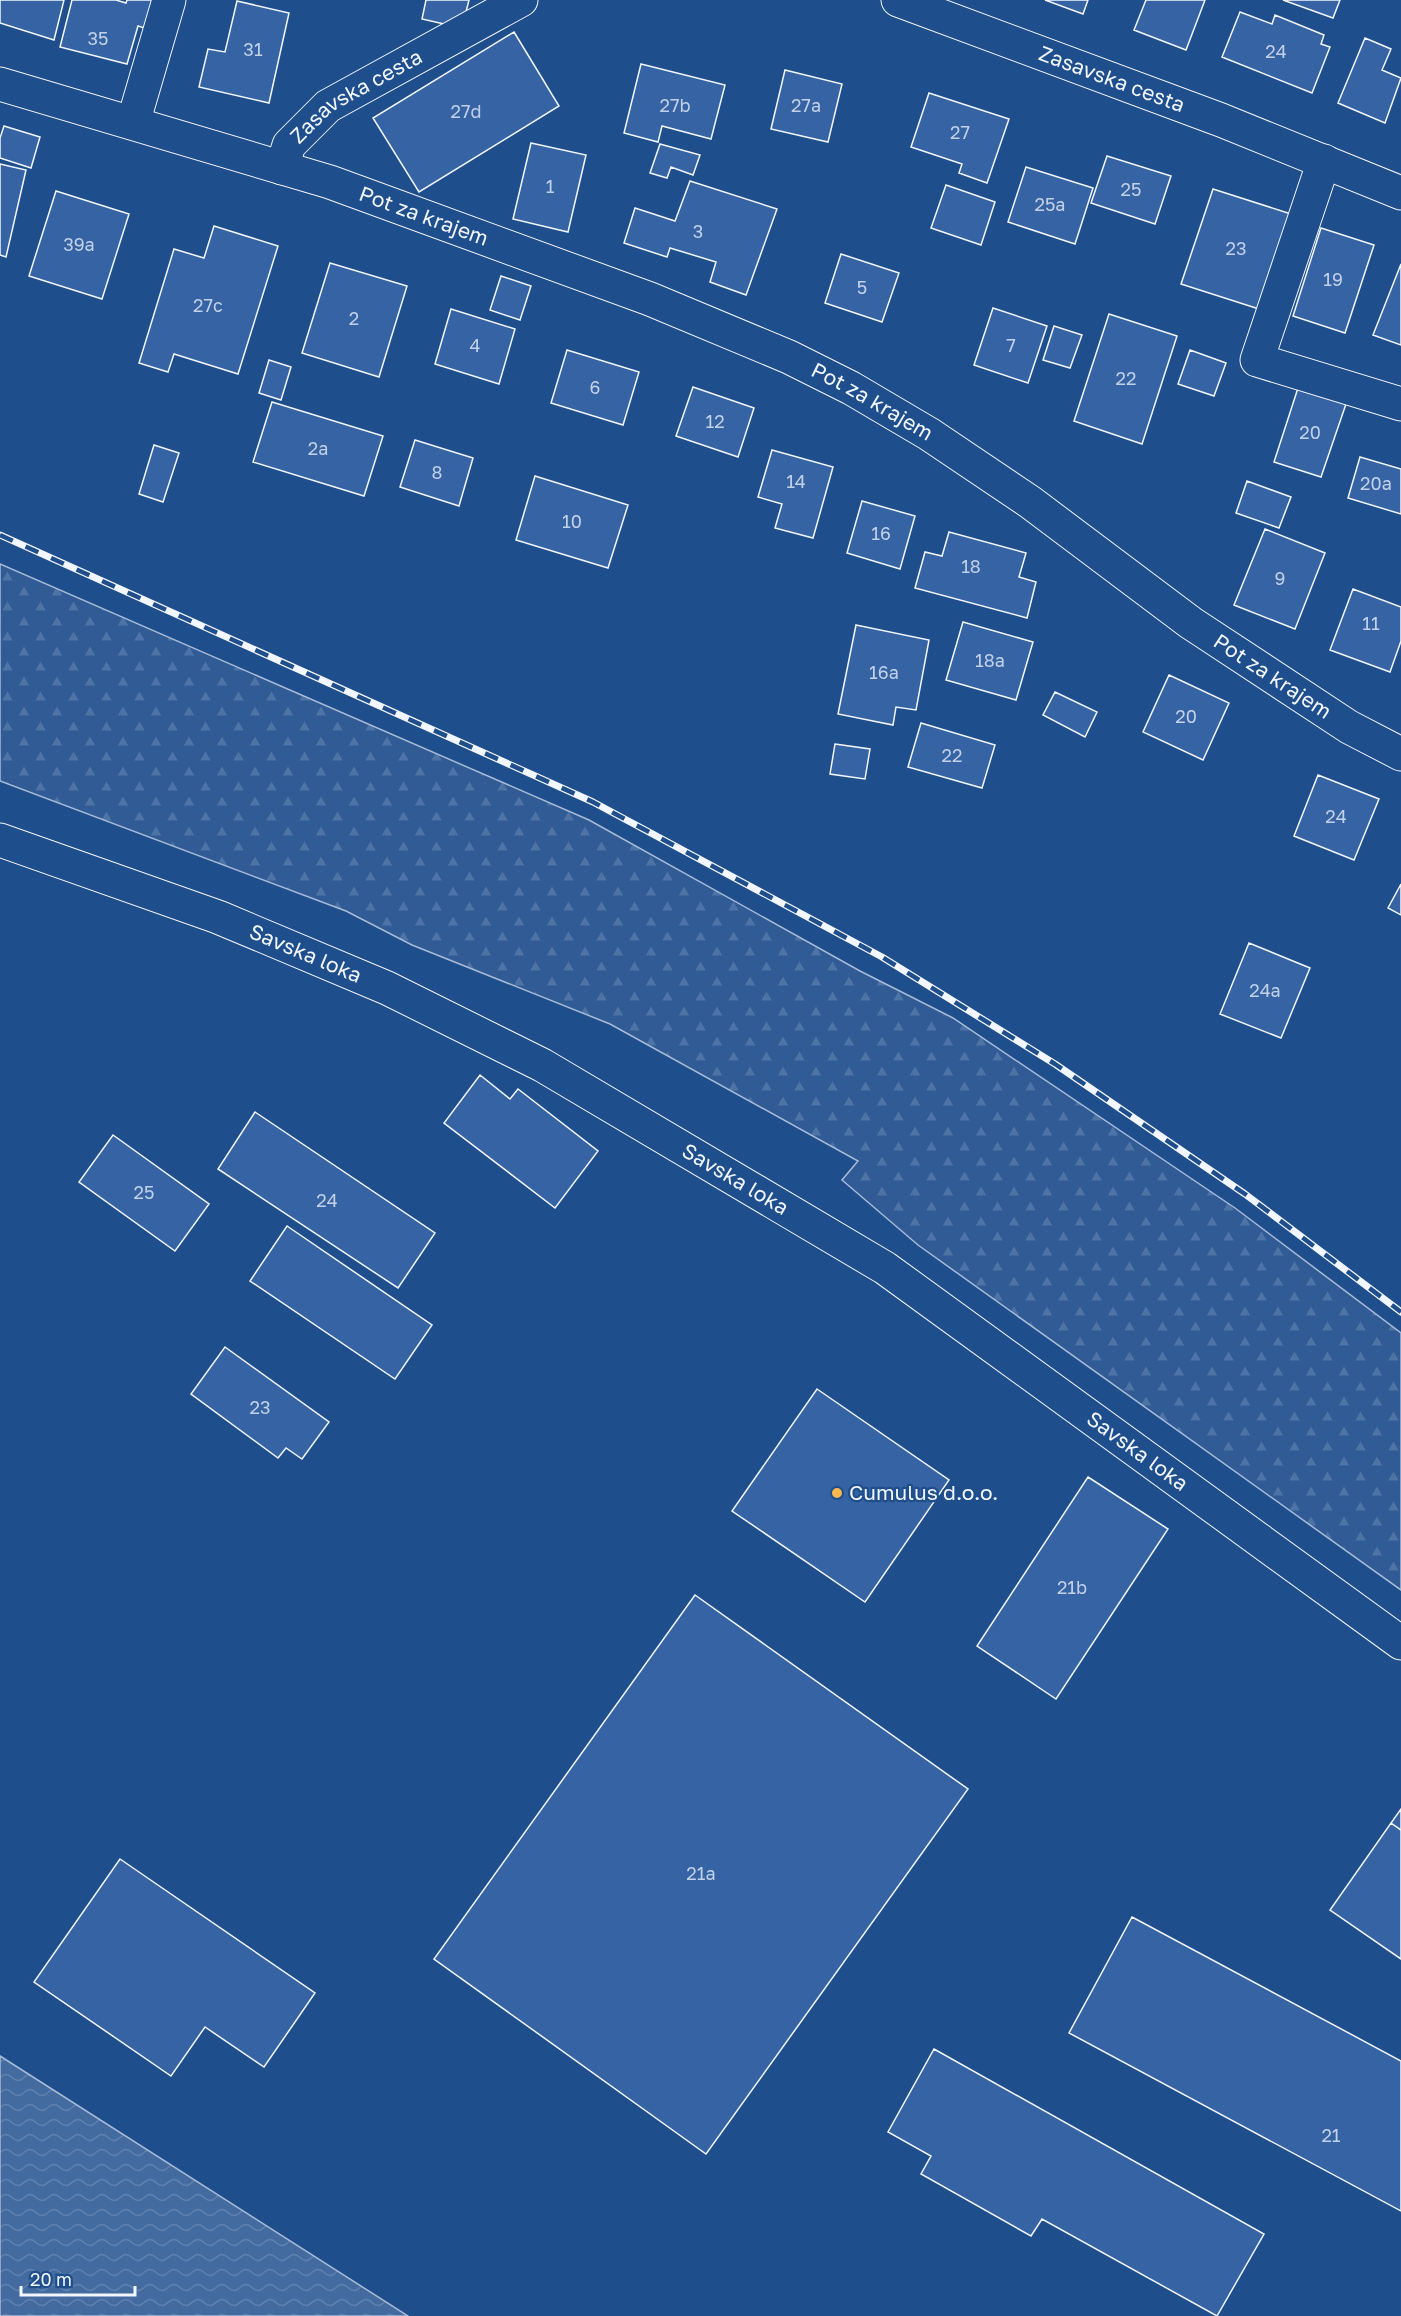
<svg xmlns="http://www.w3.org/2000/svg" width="1401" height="2316" font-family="'Golos Text',sans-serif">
  <defs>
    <pattern id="forest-firs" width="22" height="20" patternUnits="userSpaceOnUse" patternTransform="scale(1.5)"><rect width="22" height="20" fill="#305b95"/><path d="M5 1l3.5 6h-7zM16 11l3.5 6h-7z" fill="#4e73a5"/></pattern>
    <pattern id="water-waves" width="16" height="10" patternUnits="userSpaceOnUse" patternTransform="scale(1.5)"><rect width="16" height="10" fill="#446ba0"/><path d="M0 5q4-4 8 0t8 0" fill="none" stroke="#5f81ae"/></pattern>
  </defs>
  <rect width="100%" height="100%" fill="#1f4e8c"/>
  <path fill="url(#forest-firs)" stroke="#a8bbd7" stroke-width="1.5" d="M 0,564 L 589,820 L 860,971 L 953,1018 L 1235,1208 L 1401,1333 L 1401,1590 L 918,1245 L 842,1180 L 858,1161 L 610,1024 L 412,945 L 346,911 L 0,781 Z"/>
  <path fill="url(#water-waves)" stroke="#a8bbd7" stroke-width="1.5" d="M 0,2056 L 408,2316 L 0,2316 Z"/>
  <path fill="#3563a3" stroke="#f2f6ff" stroke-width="1.5" d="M 0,0 L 64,0 L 54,40 L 0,23 Z
    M 72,0 L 116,0 L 126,3 L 127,0 L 156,0 L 154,31 L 138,26 L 127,64 L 60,47 Z
    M 426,0 L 469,0 L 462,28 L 422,19 Z
    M 1045,0 L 1088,0 L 1083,14 Z
    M 1146,0 L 1205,0 L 1186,50 L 1134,30 Z
    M 1283,0 L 1340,0 L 1333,18 Z
    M 237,1 L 289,13 L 269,103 L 199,87 L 208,49 L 225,52 Z
    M 1240,12 L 1272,24 L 1275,15 L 1324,35 L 1321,44 L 1330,47 L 1312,93 L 1222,57 Z
    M 514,32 L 559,106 L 419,192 L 373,118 Z
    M 1365,38 L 1391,49 L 1382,70 L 1401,78 L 1385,123 L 1338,103 Z
    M 641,64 L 725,85 L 711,139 L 662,126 L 658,142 L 624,133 Z
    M 785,70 L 842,84 L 828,142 L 771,129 Z
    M 929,93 L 1009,119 L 987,183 L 959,173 L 962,164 L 911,147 Z
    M 4,126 L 40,137 L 31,168 L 0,158 L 0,138 Z
    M 531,143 L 586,155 L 568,232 L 513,219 Z
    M 660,144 L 700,155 L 693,175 L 671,167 L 667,178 L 650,173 Z
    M 1107,156 L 1171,176 L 1155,224 L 1091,203 Z
    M 0,164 L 26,170 L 6,257 L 0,255 Z
    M 1026,167 L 1093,188 L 1075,244 L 1008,222 Z
    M 690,181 L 777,209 L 746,295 L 710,282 L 716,262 L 670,248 L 667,257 L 624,243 L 635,208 L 675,221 Z
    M 946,185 L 995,202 L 981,245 L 931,228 Z
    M 1213,189 L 1291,214 L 1259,309 L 1181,284 Z
    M 56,191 L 129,214 L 102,299 L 29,276 Z
    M 214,226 L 278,246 L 238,374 L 174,354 L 168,372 L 139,363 L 174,249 L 204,258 Z
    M 1321,228 L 1374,245 L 1345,333 L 1293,316 Z
    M 841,254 L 899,273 L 882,322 L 825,303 Z
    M 330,263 L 407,286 L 379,377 L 302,353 Z
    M 1401,264 L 1401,345 L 1373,335 Z
    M 501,276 L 531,286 L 520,320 L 490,310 Z
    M 993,308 L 1047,326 L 1028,383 L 974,365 Z
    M 451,309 L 515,329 L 499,384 L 435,364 Z
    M 1109,314 L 1177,336 L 1142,444 L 1074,421 Z
    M 1054,326 L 1082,335 L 1070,368 L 1043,360 Z
    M 567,350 L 639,372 L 623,425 L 551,403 Z
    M 1190,350 L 1226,363 L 1214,396 L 1178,384 Z
    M 269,360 L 291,367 L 281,400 L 259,393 Z
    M 693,387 L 754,408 L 738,457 L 676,436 Z
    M 1298,388 L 1346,404 L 1321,477 L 1274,462 Z
    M 272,402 L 383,436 L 364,496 L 253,462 Z
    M 415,440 L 473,458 L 459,506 L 400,487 Z
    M 154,445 L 179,453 L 163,502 L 139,494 Z
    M 772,450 L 833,467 L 813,538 L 775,528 L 782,504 L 758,497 Z
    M 1360,457 L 1401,469 L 1401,514 L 1348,498 Z
    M 535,476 L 628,505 L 608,568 L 516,540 Z
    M 1247,481 L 1291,497 L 1279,528 L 1236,513 Z
    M 862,501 L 915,516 L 900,569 L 847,553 Z
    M 1265,529 L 1325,553 L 1295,629 L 1234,605 Z
    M 949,532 L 1026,553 L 1019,577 L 1036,582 L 1027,618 L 915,588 L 925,552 L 942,556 Z
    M 1353,589 L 1401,607 L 1401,641 L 1390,672 L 1330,650 Z
    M 963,622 L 1033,642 L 1016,700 L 946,680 Z
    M 856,625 L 929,640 L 916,710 L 896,707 L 893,725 L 838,714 Z
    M 1169,675 L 1229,703 L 1203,760 L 1143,732 Z
    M 1055,692 L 1097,712 L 1085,737 L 1043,715 Z
    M 921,723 L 995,745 L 982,788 L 908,767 Z
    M 835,744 L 870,749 L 865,779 L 830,774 Z
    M 1318,775 L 1379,799 L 1354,860 L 1294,836 Z
    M 1401,884 L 1401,915 L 1388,908 Z
    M 1249,943 L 1310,968 L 1281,1038 L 1220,1014 Z
    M 480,1075 L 510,1099 L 518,1089 L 598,1151 L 555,1208 L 444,1123 Z
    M 255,1112 L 435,1233 L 398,1288 L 218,1169 Z
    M 113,1135 L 209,1204 L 175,1251 L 79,1182 Z
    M 287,1226 L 432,1325 L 395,1379 L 250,1281 Z
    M 225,1347 L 329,1422 L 302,1459 L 286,1448 L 278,1458 L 191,1394 Z
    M 817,1389 L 949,1480 L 865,1602 L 732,1511 Z
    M 1088,1477 L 1168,1529 L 1056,1699 L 977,1646 Z
    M 695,1595 L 968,1789 L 706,2154 L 434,1959 Z
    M 1401,1809 L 1401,1830 L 1391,1823 Z
    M 1391,1823 L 1401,1830 L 1401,1959 L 1330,1910 Z
    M 120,1859 L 315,1993 L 264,2067 L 205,2027 L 171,2076 L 34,1982 Z
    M 1132,1917 L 1401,2061 L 1401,2211 L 1069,2033 Z
    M 934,2049 L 1264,2234 L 1217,2316 L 1042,2219 L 1031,2236 L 921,2174 L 931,2156 L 888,2132 Z"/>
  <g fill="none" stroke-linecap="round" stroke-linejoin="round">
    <g stroke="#f2f6ff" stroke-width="35">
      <g id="minor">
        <path id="s1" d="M 898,0 L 1221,120 L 1401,193"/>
        <path d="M 133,123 L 169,0"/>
        <path d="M 1324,161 L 1257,360 L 1401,404"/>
        <path id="s2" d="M 282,168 L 289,145 L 328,106 L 521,0"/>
        <path id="s3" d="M 0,840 L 218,917 L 387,988 L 542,1065 L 885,1268 L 1401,1643"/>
      </g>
    </g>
    <g stroke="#f2f6ff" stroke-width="35">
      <g id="tertiary">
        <path id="s4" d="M 0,84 L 330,182 L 650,299 L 789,357 L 851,388 L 929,434 L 1030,502 L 1191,623 L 1349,727 L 1401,754"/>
      </g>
    </g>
    <use href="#minor" stroke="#1f4e8c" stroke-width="33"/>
    <use href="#tertiary" stroke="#1f4e8c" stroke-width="33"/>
    <g stroke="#f2f6ff" stroke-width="7">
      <path id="rail" d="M 0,535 L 593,802 L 882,957 L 1055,1064 L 1245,1194 L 1401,1312"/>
    </g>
    <use href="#rail" stroke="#1f4e8c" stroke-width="4.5" stroke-dasharray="14" stroke-linecap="butt"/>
  </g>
  <circle fill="#ffb74d" stroke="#1f4e8c" stroke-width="2" cx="837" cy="1493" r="6"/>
  <g text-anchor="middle" stroke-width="4.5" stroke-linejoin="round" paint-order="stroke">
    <g font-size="18" fill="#c3d1e8">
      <text x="98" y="45">35</text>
      <text x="253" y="56">31</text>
      <text x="1276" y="58">24</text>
      <text x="675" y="112">27b</text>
      <text x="806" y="112">27a</text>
      <text x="466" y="118">27d</text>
      <text x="960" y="139">27</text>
      <text x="550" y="193">1</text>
      <text x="1131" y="196">25</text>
      <text x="1050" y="211">25a</text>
      <text x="698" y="238">3</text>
      <text x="79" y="251">39a</text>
      <text x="1236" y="255">23</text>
      <text x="1333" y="286">19</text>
      <text x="862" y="294">5</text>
      <text x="208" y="312">27c</text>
      <text x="354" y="325">2</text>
      <text x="475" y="352">4</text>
      <text x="1011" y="352">7</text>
      <text x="1126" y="385">22</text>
      <text x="595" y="394">6</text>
      <text x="715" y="428">12</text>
      <text x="1310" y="439">20</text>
      <text x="318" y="455">2a</text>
      <text x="437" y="479">8</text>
      <text x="796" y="488">14</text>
      <text x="1376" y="490">20a</text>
      <text x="572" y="528">10</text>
      <text x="881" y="540">16</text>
      <text x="971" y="573">18</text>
      <text x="1280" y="585">9</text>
      <text x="1371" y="630">11</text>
      <text x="990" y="667">18a</text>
      <text x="884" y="679">16a</text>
      <text x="1186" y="723">20</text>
      <text x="952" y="762">22</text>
      <text x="1336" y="823">24</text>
      <text x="1265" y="997">24a</text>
      <text x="144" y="1199">25</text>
      <text x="327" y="1207">24</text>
      <text x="260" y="1414">23</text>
      <text x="1072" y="1594">21b</text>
      <text x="701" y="1880">21a</text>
      <text x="1331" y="2142">21</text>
    </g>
    <g font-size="21" fill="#f2f6ff" stroke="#1f4e8c">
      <text dy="7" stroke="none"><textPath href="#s1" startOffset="228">Zasavska cesta</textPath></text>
      <text dy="7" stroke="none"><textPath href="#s2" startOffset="108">Zasavska cesta</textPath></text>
      <text dy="7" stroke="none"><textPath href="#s4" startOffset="444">Pot za krajem</textPath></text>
      <text dy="7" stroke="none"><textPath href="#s4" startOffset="930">Pot za krajem</textPath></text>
      <text dy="7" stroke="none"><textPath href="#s4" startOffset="1416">Pot za krajem</textPath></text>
      <text dy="7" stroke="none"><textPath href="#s3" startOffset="326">Savska loka</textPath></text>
      <text dy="7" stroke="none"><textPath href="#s3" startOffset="812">Savska loka</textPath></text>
      <text dy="7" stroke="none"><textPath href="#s3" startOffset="1298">Savska loka</textPath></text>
    </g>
    <g font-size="21" fill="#f2f6ff" stroke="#1f4e8c" text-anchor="start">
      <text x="849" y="1500">Cumulus d.o.o.</text>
    </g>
  </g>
  <path d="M21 2286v9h114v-9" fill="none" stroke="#f2f6ff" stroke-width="3"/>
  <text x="30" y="2286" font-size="18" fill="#f2f6ff" stroke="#1f4e8c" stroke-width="4.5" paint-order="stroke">20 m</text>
</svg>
